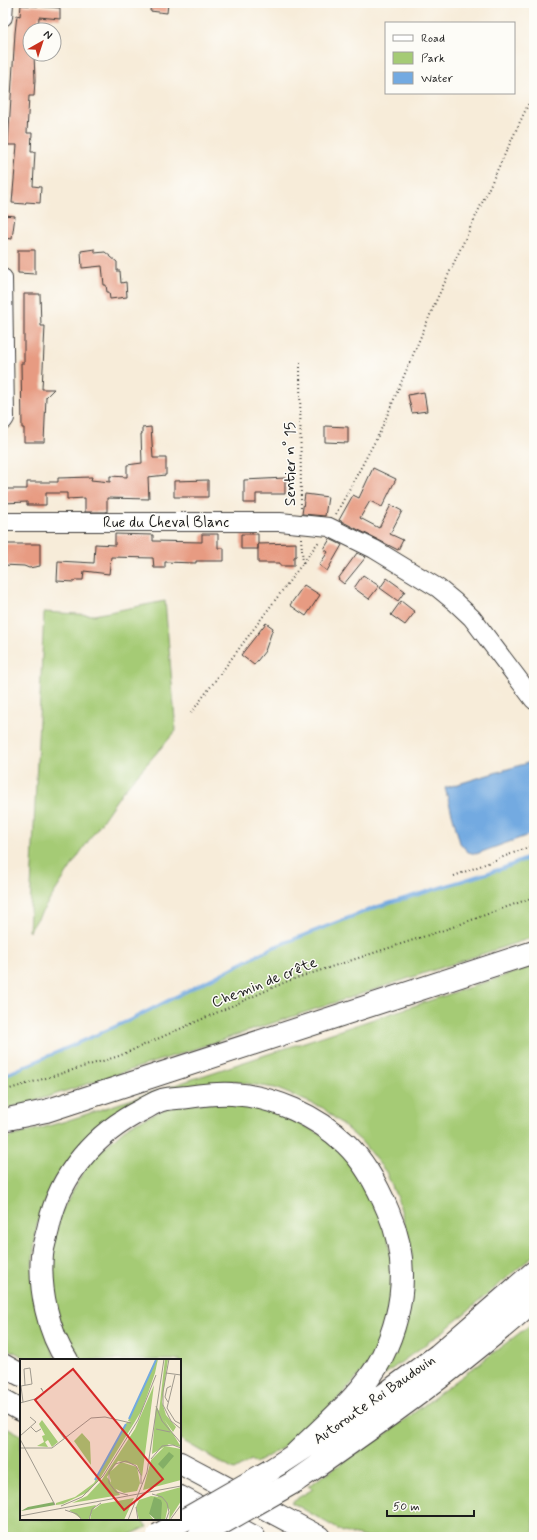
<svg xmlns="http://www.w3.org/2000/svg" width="537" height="1540" font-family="Mynerve,sans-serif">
  <rect width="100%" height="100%" fill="#fdfcf7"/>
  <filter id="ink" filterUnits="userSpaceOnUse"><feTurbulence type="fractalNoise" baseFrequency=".025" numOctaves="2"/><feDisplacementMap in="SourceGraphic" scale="8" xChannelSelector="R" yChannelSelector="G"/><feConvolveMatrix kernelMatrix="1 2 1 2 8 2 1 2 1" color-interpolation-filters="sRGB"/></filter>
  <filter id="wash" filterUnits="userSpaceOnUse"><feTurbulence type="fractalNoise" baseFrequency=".012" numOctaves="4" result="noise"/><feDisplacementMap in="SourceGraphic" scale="16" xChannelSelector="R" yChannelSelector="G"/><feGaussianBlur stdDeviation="0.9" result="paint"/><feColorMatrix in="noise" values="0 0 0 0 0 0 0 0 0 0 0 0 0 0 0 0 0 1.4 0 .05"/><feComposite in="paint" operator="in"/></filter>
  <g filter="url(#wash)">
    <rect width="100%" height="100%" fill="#f7ecd9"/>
    <path fill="#a5cb75" stroke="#607448" d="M 165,601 L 176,731 L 122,792 L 80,853 L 29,932 L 44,612 L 94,615 Z
      M 534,856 L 534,937 L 170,1057 L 32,1102 L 3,1109 L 3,1076 L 130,1020 L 274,947 L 374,908 L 501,869 Z
      M 534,966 L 534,1255 L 445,1330 L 377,1380 L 410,1301 L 412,1252 L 399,1203 L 386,1172 L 361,1141 L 323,1108 L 275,1088 L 230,1081 L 177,1087 L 141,1100 L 83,1144 L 53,1181 L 37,1224 L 32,1267 L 55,1360 L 29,1360 L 3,1346 L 3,1139 L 66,1121 Z
      M 251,1100 L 339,1143 L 386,1214 L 395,1290 L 371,1362 L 316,1423 L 289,1444 L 256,1463 L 251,1460 L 234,1470 L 180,1439 L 180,1360 L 77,1360 L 61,1327 L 53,1297 L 51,1269 L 55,1237 L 61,1212 L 88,1163 L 128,1126 L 174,1105 Z
      M 534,1322 L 534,1537 L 364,1537 L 343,1532 L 291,1502 L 313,1489 L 308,1486 L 386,1434 Z
      M 3,1425 L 21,1435 L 21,1519 L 150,1519 L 143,1523 L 147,1527 L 125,1537 L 3,1537 Z"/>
    <path fill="#73aae1" stroke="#48637e" d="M 534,761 L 534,833 L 476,854 L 468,852 L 460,843 L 445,788 Z"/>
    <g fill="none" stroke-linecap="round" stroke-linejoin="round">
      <path stroke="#73aae1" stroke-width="3.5" d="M 3,1076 L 130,1020 L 274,947 L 374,908 L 501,869 L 534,856"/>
    </g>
    <g id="blocks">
      <path fill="#e79b82" d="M 151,3 L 168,3 L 167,13 L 150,11 Z
        M 21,5 L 60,8 L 60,19 L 39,17 L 38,30 L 30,30 L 30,54 L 34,54 L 35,80 L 34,96 L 29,96 L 27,133 L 32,133 L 31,152 L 35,152 L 33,186 L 41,187 L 40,203 L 26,202 L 25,204 L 12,203 L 17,145 L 8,145 L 15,33 L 17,15 L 20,16 Z
        M 3,215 L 15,216 L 12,239 L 3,238 Z
        M 95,249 L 95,253 L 105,252 L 117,262 L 117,271 L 120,271 L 121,283 L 126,282 L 127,297 L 110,299 L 109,292 L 107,292 L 106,285 L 104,285 L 102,266 L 82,268 L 81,251 Z
        M 18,250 L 35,250 L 35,274 L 18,273 Z
        M 24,294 L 40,294 L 41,326 L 45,326 L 42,389 L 54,389 L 46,397 L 44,442 L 24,442 L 24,428 L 22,428 L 21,363 L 24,363 Z
        M 424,392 L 427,411 L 412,413 L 408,395 Z
        M 325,426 L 348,427 L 348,443 L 325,442 Z
        M 151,427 L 153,458 L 166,458 L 166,475 L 148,477 L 149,499 L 107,498 L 107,512 L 85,512 L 85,498 L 67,499 L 67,493 L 46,493 L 46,505 L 27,505 L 27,502 L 3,503 L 3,489 L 27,489 L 27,482 L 58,482 L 58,478 L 92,477 L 91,480 L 110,482 L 110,476 L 127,477 L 127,465 L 142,463 L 141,434 L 142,434 L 142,428 Z
        M 373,468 L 396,479 L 382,507 L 370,501 L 360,518 L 379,528 L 391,505 L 402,511 L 390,534 L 403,540 L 398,550 L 339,520 L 353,495 L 359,498 Z
        M 285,478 L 285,494 L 256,494 L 256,503 L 244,503 L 244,480 Z
        M 208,480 L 208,497 L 174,497 L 174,481 Z
        M 305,494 L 328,497 L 325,516 L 302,514 Z
        M 115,534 L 153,535 L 153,541 L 202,542 L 202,534 L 218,534 L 218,548 L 224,548 L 224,561 L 196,561 L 196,563 L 165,562 L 165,568 L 154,568 L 153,558 L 111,557 L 109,574 L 84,571 L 83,580 L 75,580 L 74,582 L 57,581 L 58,561 L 94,563 L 95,544 L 115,545 Z
        M 241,534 L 258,534 L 258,549 L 241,549 Z
        M 330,539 L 342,545 L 327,571 L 319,565 L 328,552 L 324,549 Z
        M 296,543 L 296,556 L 294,557 L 294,566 L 280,566 L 280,563 L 258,563 L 258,544 Z
        M 3,544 L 40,544 L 40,566 L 29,568 L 24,566 L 3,565 Z
        M 357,553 L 366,557 L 344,584 L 338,579 Z
        M 363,575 L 379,586 L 369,599 L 354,588 Z
        M 387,578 L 405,591 L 398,601 L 380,588 Z
        M 304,585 L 320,595 L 306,616 L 290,605 Z
        M 401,601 L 415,612 L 405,625 L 391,615 Z
        M 266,623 L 273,628 L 265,651 L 254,665 L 241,655 Z"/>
    </g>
  </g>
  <g filter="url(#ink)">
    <use href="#blocks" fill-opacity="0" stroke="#3d3b38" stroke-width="1"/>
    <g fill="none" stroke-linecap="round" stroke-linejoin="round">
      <g stroke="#3d3b38" stroke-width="20">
        <path id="minor" d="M 3,17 L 4,3
          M 3,278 L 5,418 L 3,421
          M 3,522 L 280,522 L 329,527 L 374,549 L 438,588 L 455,602 L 472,618 L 534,700"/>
      </g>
      <g stroke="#3d3b38" stroke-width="24">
        <path id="highway" d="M 3,1120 L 46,1111 L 534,952
          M 67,1360 C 48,1333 39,1288 42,1255 C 43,1245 47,1235 49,1225 C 60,1174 96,1133 142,1110 C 148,1107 155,1102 162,1100 C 170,1098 180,1098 188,1097 C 202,1095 218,1093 232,1094 C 273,1096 317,1116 346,1144 C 365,1162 378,1187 388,1211 C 410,1261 405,1310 381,1359 C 363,1394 324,1425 296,1453
          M 3,1365 L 21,1375
          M 3,1400 L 21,1410
          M 180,1463 L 319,1537
          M 271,1470 L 363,1410 L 438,1355 L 534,1272
          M 296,1481 C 378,1424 460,1367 534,1300
          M 180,1497 L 254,1537"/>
      </g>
      <path stroke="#3d3b38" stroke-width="2" stroke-dasharray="1 3" stroke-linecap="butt" d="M 300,363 L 301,509
        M 336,514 L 380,432 L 436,301 L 534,92
        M 301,538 L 303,563
        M 191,713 L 320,540
        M 454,876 L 534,845
        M 3,1091 L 119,1056 L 288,981 L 447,929 L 534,897"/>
      <use href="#minor" stroke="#fff" stroke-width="18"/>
      <use href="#highway" stroke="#fff" stroke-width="22"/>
      <g stroke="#3d3b38" stroke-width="24" stroke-linecap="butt">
        <path id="highway-bridge" d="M 158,1535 L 271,1470
          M 198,1537 L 296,1481"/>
      </g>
      <use href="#highway-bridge" stroke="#fff" stroke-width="22"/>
    </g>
  </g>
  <g text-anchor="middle" stroke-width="3" stroke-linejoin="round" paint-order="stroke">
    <g font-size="15" fill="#1c1c1c" stroke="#fdfcf7">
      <text transform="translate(290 464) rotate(-90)" y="5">Sentier n° 15</text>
      <text x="166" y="527">Rue du Cheval Blanc</text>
      <text transform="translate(264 982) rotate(-22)" y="5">Chemin de crête</text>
      <text transform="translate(374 1399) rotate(-35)" y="5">Autoroute Roi Baudouin</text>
    </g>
  </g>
  <g transform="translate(20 1359)">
    <rect width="161" height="161" fill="#f7ecd9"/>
    <path d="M 136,0 L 138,0 L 135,14 L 122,51 L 81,118 L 68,133 L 43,145 L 36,146 L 36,144 L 55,138 L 74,124 L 107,63 L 111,63 L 108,62 ZM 145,0 L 148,0 L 142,43 L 146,56 L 156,68 L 153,73 L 139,53 ZM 134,26 L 122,118 L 117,106 L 98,102 L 87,118 L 100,136 L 52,144 L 67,137 L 81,122 L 115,70 ZM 136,47 L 161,88 L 149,85 L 132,95 ZM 22,61 L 38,83 L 32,88 L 28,81 L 25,83 L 28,88 L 17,87 L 24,83 L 22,77 L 25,76 L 19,65 ZM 62,74 L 70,83 L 71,106 L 54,82 ZM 145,87 L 161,90 L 161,121 L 123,131 L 131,101 ZM 101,103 L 117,108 L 120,124 L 117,132 L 104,134 L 92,128 L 89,114 ZM 161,128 L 161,142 L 149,161 L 150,151 L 136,135 ZM 131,137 L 139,138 L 148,148 L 145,161 L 136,161 L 141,160 L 129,155 L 134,161 L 119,161 L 116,148 L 119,141 ZM 114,139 L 104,161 L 70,161 L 72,152 L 81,145 ZM 76,146 L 68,161 L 63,161 L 49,151 Z" fill="#a5cb75"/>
    <path d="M 149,93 L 154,97 L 143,110 L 138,105 ZM 134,138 L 141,141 L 142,144 L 141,160 L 136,161 L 129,155 ZM 34,143 L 35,146 L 1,152 L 8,148 Z" fill="#84af66"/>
    <path fill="none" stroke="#73aae1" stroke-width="2" d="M 109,60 L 136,1M 75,121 L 106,65"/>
    <path fill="none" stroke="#9f998d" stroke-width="1" d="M 149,0 L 143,33 L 143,46 L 151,62 L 161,70M 146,14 L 161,16M 155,16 L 147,49 L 155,62 L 161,65M 15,40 L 44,79M 3,43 L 1,27 L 12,25 L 10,9 L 4,10 L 5,26M 148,43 L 145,38 L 147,29 L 151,27M 0,44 L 15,40 L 24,34 L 21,29 L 22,31M 136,47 L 142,62 L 161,84M 11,68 L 16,73 L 21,70M 136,70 L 150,73M 0,77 L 16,63 L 10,58M 0,80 L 35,146M 0,89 L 32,89 L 71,59 L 85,58 L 111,64M 131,100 L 142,87 L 153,86 L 161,89M 132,135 L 142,138 L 147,144 L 149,153 L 146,161M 108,136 L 96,133 L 89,124 L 89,113 L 95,105 L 106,102 L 116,107 L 121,116 L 121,125M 41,147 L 62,138 L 83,117 L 118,61 L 136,16M 116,148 L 118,161M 45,151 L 57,155 L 62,161M 0,157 L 161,127M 69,161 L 72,150 L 81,144M 108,161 L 127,113 L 144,0M 150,161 L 161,146"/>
    <path fill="#d62828" fill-opacity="0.15" stroke="#d62828" stroke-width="2" d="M 53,10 L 143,120 L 104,151 L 15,41 Z"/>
    <rect width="161" height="161" fill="none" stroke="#1c1c1c" stroke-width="2"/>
  </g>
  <rect width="537" height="1540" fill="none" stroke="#fdfcf7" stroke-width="16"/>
  <rect x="385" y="22" width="130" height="72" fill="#fdfcf7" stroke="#a3a29f"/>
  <rect x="393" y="35" width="20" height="6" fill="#ffffff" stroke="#a3a29f"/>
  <text x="421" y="42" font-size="12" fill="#1c1c1c">Road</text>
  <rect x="393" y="52" width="20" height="12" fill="#a5cb75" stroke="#a3a29f"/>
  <text x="421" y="62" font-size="12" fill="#1c1c1c">Park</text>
  <rect x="393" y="72" width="20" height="12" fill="#73aae1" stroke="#a3a29f"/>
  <text x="421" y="82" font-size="12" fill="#1c1c1c">Water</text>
  <g transform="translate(42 42) rotate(39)"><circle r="19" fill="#fdfcf7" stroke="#a3a29f"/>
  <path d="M0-3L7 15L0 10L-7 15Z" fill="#c8321e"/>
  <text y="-6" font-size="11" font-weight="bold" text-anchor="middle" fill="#1c1c1c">N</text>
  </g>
  <path d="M387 1510v6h87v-6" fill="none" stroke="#1c1c1c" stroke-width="2"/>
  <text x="393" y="1510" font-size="12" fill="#1c1c1c" stroke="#fdfcf7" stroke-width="3" paint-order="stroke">50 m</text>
</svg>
